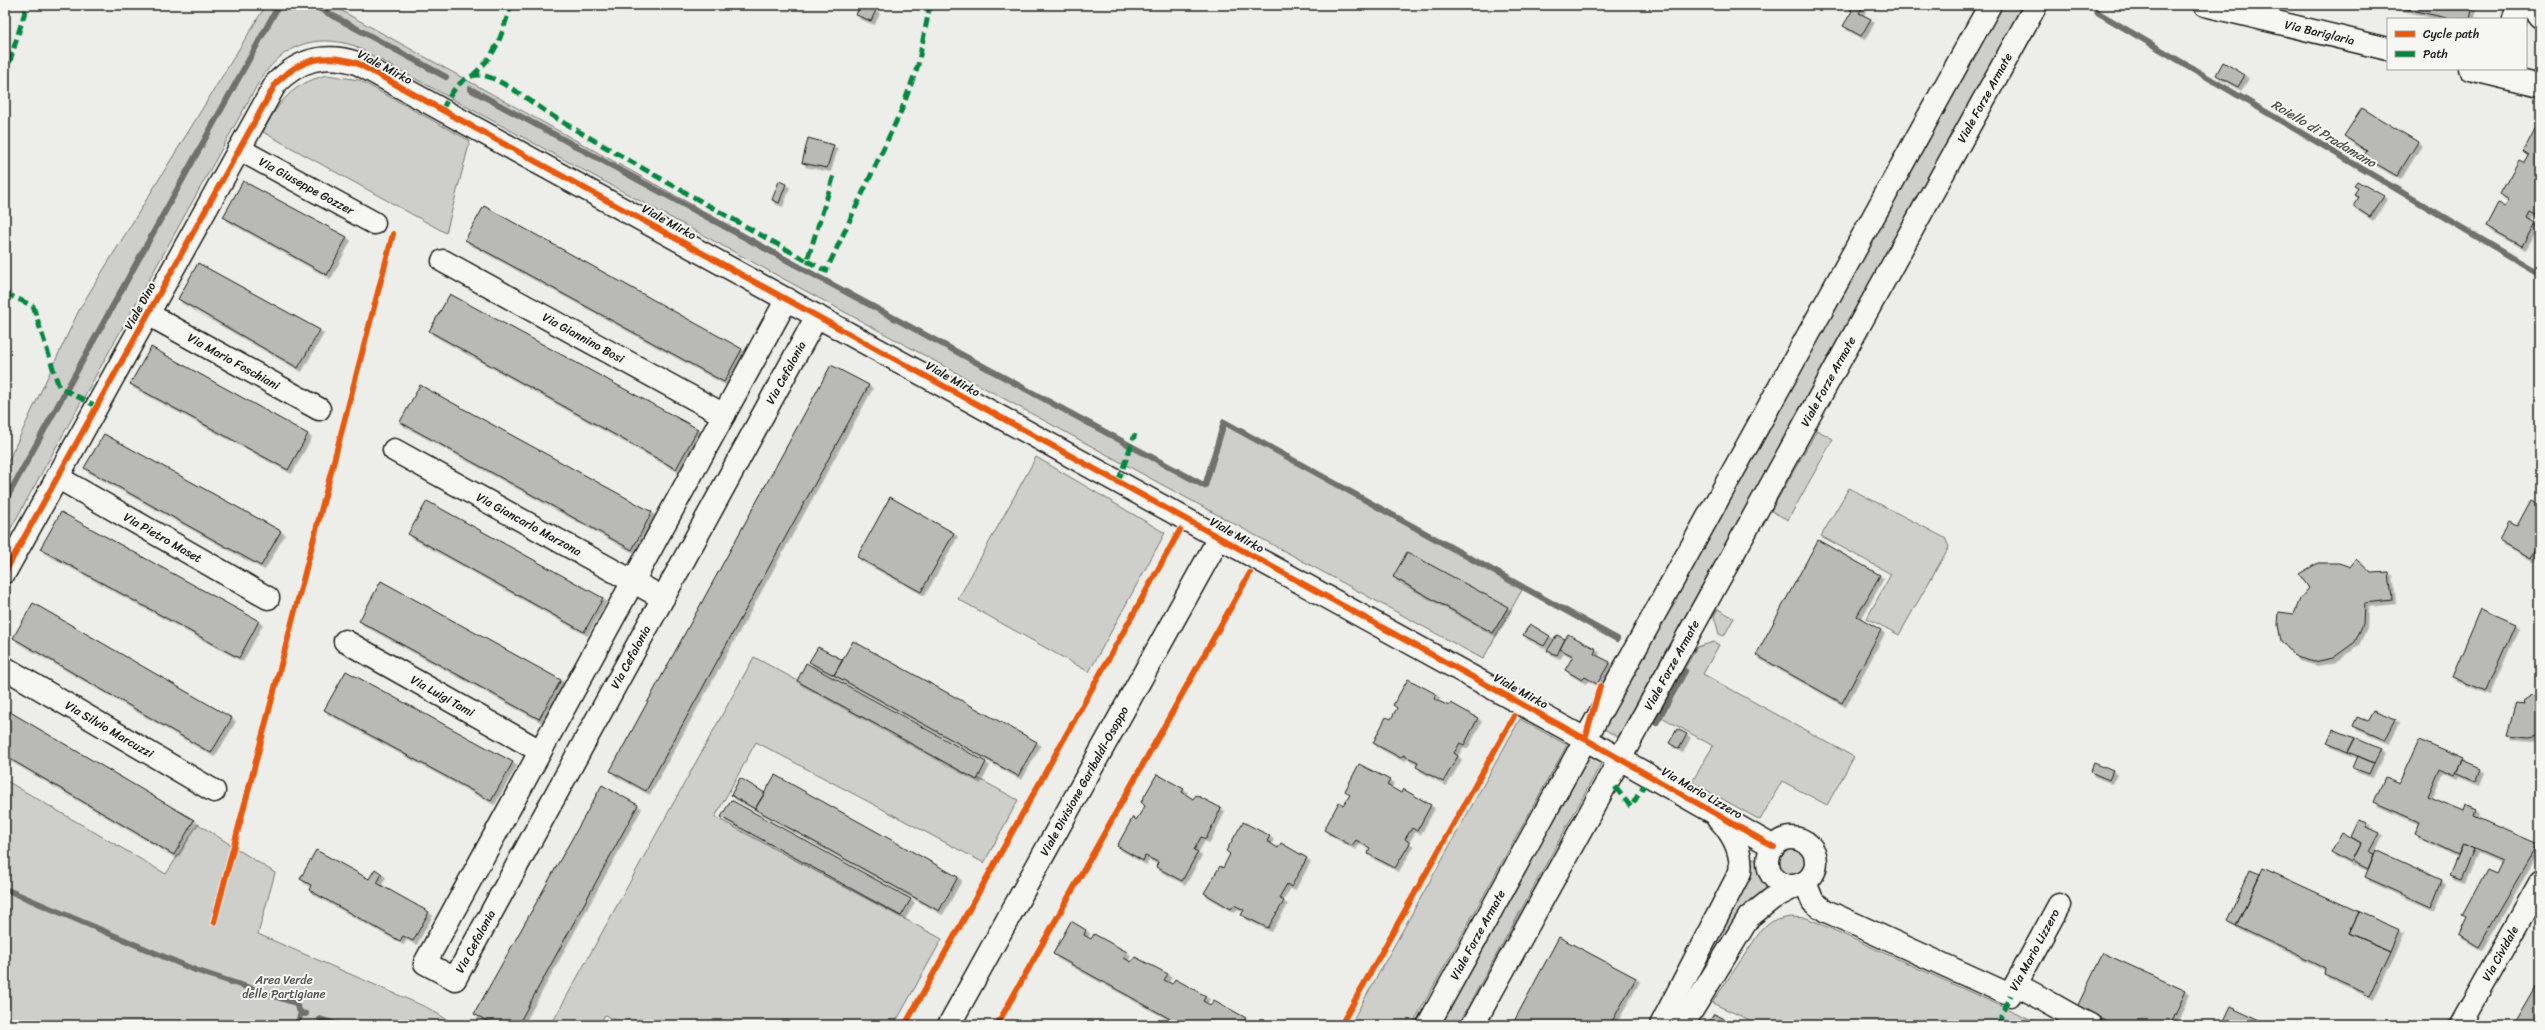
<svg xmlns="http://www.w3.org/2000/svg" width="2545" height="1030" font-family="Sriracha,sans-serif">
  <defs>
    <filter id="shadow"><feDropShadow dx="3.5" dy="3.5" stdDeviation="0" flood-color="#0004"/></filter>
  </defs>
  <rect width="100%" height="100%" fill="#edede9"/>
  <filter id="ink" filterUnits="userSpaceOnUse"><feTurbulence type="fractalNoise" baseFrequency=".025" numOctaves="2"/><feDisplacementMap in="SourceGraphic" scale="8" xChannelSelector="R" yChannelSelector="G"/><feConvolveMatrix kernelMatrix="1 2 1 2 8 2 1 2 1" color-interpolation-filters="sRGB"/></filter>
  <g filter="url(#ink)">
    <path fill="#cececb" stroke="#757574" d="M 266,5 L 331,5 L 1206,489 L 1226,425 L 1522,590 L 1483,659 L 355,46 C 314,33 283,45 260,80 L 5,539 L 5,468 L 80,308 Z
      M 2003,5 L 2024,5 L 1618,737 L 1602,728 Z
      M 327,75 L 359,80 L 470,141 L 446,233 L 263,132 C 279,101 292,84 327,75 Z
      M 1817,430 L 1833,439 L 1788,520 L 1771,511 Z
      M 1036,457 L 1165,533 L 1089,672 L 958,599 Z
      M 1849,488 L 1945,538 L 1949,547 L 1899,635 L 1867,618 L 1891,574 L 1821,536 Z
      M 1718,609 L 1734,618 L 1724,636 L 1719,634 L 1714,616 Z
      M 1714,642 L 1719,645 L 1703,674 L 1854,757 L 1827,805 L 1782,781 L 1760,820 L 1692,782 L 1713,746 L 1658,715 L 1697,647 Z
      M 754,657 L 1018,800 L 984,863 L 756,742 L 715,817 L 942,939 L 894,1025 L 623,1025 L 605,1015 L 599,1025 L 551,1025 Z
      M 1520,719 L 1567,745 L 1412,1025 L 1350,1025 Z
      M 1589,755 L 1602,762 L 1458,1025 L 1441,1025 Z
      M 5,780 L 166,874 L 198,824 L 275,873 L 258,934 L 428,1008 L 456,1025 L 5,1025 Z
      M1775 862a17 17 0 1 1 34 0a17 17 0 1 1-34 0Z
      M 1754,858 L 1757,861 L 1769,886 L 1748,904 L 1721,945 L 1712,939 L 1749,859 Z
      M 1789,917 L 1807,918 L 2043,1025 L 1761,1025 L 1712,1003 L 1762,929 L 1773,921 Z"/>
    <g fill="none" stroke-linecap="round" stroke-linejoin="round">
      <path stroke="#6f6f6d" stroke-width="6" d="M 313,5 L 446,77
        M 2097,12 L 2540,274
        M 470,89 L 1205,486 L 1224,422 L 1617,639
        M 5,501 L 279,5
        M 1656,723 L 1685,671
        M 5,889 L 195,970 L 295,1003 L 301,1013
        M 320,1019 L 339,1025
        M 297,1025 L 301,1013 L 306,1014"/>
    </g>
    <path fill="#b9b9b6" stroke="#1c1c1c" filter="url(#shadow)" d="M 860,5 L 876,10 L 871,21 L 856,15 Z
      M 1853,5 L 1864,5 L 1859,13 L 1871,19 L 1861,36 L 1843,26 L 1852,11 L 1850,10 Z
      M 2390,5 L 2473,5 L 2470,19 L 2451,19 Z
      M 2223,62 L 2245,75 L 2238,87 L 2216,75 Z
      M 2362,108 L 2418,142 L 2397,176 L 2363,156 L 2367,151 L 2344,136 Z
      M 2535,129 L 2540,130 L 2540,208 L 2536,215 L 2530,212 L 2527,218 L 2535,223 L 2522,246 L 2486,226 L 2498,203 L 2505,206 L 2509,200 L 2500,194 L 2519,160 L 2525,163 L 2529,156 L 2523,152 Z
      M 808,138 L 834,145 L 827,168 L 802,163 Z
      M 243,181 L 347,237 L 327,275 L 223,217 Z
      M 779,181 L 786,184 L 779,203 L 772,200 Z
      M 2357,181 L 2384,196 L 2370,217 L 2353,206 L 2359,197 L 2354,195 L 2358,187 L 2354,185 Z
      M 484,206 L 742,349 L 724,382 L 465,240 Z
      M 198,263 L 320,330 L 298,368 L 178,299 Z
      M 450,294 L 698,429 L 676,469 L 429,331 Z
      M 151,347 L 308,434 L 288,470 L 130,384 Z
      M 831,365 L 869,385 L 646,791 L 610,771 Z
      M 420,385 L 652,512 L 632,550 L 400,422 Z
      M 104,434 L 281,531 L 261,566 L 84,468 Z
      M 890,497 L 954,533 L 921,592 L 857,557 Z
      M 2531,500 L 2540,505 L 2540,541 L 2531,558 L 2499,540 L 2509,522 L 2517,526 Z
      M 427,501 L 603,598 L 584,632 L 408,534 Z
      M 61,512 L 259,621 L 239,658 L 40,549 Z
      M 1818,540 L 1880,575 L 1857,616 L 1881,630 L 1842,703 L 1756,655 Z
      M 1407,552 L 1508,607 L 1493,633 L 1393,577 Z
      M 2356,559 L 2371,573 L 2389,572 L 2392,600 L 2364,603 L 2363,624 L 2355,642 L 2333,658 L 2314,662 L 2296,657 L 2281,641 L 2278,625 L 2279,612 L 2294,614 L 2300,599 L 2309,588 L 2299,574 L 2318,563 L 2339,563 L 2350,567 Z
      M 381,581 L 561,680 L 539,719 L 359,621 Z
      M 33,603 L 232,718 L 211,753 L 13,638 Z
      M 2481,609 L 2515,624 L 2486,691 L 2452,677 Z
      M 1530,624 L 1550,636 L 1544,646 L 1523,635 Z
      M 1568,634 L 1596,649 L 1594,654 L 1610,662 L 1597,684 L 1585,677 L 1582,680 L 1565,670 L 1573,656 L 1560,649 Z
      M 1557,635 L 1565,639 L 1557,655 L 1547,651 Z
      M 853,641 L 1037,742 L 1018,776 L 834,675 Z
      M 818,647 L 843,660 L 834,675 L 809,662 Z
      M 806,663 L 986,762 L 977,780 L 797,681 Z
      M 346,671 L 513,762 L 491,801 L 324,710 Z
      M 1408,679 L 1436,694 L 1434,699 L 1449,706 L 1451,703 L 1478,718 L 1464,745 L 1460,743 L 1454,753 L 1458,756 L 1443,782 L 1416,767 L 1418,762 L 1403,755 L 1401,758 L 1373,743 L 1386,717 L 1391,719 L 1397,708 L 1393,705 Z
      M 2531,695 L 2540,698 L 2540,734 L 2528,737 L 2507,735 L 2516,703 L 2523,704 L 2522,701 Z
      M 5,709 L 194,820 L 174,855 L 5,756 Z
      M 2373,710 L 2396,719 L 2385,740 L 2353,726 L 2357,717 L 2367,721 Z
      M 1677,729 L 1687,734 L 1679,749 L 1669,743 Z
      M 2333,729 L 2355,738 L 2348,752 L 2327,743 Z
      M 2355,738 L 2381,749 L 2374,763 L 2348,752 Z
      M 2419,740 L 2463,759 L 2455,775 L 2440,768 L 2428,796 L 2463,811 L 2465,805 L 2476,810 L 2474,816 L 2538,844 L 2478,947 L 2458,935 L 2466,918 L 2462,916 L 2487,869 L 2496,873 L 2502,861 L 2463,844 L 2458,855 L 2414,834 L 2419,822 L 2374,802 L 2385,777 L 2399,783 Z
      M 2358,756 L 2374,763 L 2369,774 L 2353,768 Z
      M 2462,761 L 2481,769 L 2476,781 L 2456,772 Z
      M 2094,763 L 2113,771 L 2109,780 L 2090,772 Z
      M 1359,764 L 1390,780 L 1387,785 L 1401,793 L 1403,789 L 1431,805 L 1417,831 L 1412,828 L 1405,839 L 1410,843 L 1395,868 L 1368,854 L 1370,848 L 1356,840 L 1352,846 L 1324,830 L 1339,802 L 1343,805 L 1350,795 L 1345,791 Z
      M 1157,774 L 1184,789 L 1182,792 L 1193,799 L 1196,795 L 1221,808 L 1206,839 L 1201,837 L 1194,850 L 1198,852 L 1182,881 L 1156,867 L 1158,862 L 1145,856 L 1143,861 L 1117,846 L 1133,817 L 1136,820 L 1145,806 L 1141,802 Z
      M 775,775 L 958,877 L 939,911 L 755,809 Z
      M 740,778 L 765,793 L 755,809 L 731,795 Z
      M 602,785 L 638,805 L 518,1025 L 495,1025 L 474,1014 Z
      M 731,800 L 911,899 L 901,916 L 721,817 Z
      M 2359,820 L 2368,823 L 2366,827 L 2379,833 L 2369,852 L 2374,854 L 2368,869 L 2352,861 L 2361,843 L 2351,837 Z
      M 1243,822 L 1270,836 L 1267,841 L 1278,848 L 1281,843 L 1307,858 L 1291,887 L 1287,884 L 1279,898 L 1284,901 L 1268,928 L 1241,915 L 1244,910 L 1234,905 L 1231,909 L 1204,893 L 1220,866 L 1223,868 L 1230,854 L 1226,851 Z
      M 2342,832 L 2361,843 L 2351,863 L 2331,852 Z
      M 2463,844 L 2474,849 L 2461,879 L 2450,875 Z
      M 316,850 L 369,879 L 375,869 L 382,874 L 377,883 L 429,912 L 413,941 L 403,936 L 400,941 L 309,890 L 311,885 L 300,879 Z
      M 2376,850 L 2442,880 L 2431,907 L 2365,877 Z
      M 2263,868 L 2359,912 L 2349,933 L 2391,951 L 2370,996 L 2364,994 L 2365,992 L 2324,974 L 2325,968 L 2236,926 Z
      M 2250,870 L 2260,874 L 2236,926 L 2228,921 Z
      M 2359,912 L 2400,930 L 2391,951 L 2349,933 Z
      M 1071,921 L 1086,930 L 1084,935 L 1091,939 L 1094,934 L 1127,952 L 1124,958 L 1131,962 L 1135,957 L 1168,974 L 1164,980 L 1172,984 L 1175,979 L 1206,996 L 1203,1001 L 1210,1005 L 1214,1000 L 1246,1018 L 1243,1023 L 1247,1025 L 1181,1025 L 1053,954 Z
      M 1559,937 L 1636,978 L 1610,1025 L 1512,1025 Z
      M 2103,953 L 2186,991 L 2170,1025 L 2116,1025 L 2077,1007 Z
      M 2537,985 L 2540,987 L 2540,1025 L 2519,1025 L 2520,1023 L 2516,1021 Z
      M 2230,1006 L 2271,1025 L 2221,1025 Z
      M 1714,1014 L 1734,1023 L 1707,1025 Z"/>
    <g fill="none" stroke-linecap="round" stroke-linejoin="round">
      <g stroke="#1c1c1c" stroke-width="25">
        <g id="minor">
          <path id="s1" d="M 2205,5 L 2388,49"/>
          <path d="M 2530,5 L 2540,17"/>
          <path d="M 2514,19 L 2518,5"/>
          <path d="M 2470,69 L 2540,86"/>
          <path id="s2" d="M 239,149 L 374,223"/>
          <path id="s3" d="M 443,261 L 724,415"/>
          <path id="s4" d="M 787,299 L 425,963 L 455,979 L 817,316"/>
          <path id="s5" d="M 148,314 L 319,409"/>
          <path id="s6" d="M 394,450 L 663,598"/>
          <path id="s7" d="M 57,477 L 268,598"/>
          <path d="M 5,572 L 276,83 C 299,60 324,52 357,63 L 1585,739 L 1774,847"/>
          <path id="s8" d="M 345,641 L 540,751"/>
          <path id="s9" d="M 5,668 L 214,791"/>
          <circle cx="1792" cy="862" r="24"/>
          <path id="s10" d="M 1805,882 L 1813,902 L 1826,911 L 2010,995 L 2059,905"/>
          <path d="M 2016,985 C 2042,997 2065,1013 2090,1025"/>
          <path id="s11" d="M 949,1025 L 1219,538"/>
          <path id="s12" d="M 1428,1025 L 1990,5"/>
          <path id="s13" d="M 1473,1025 L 2036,5"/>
          <path d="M 1661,1025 L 1740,872 C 1743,851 1732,833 1718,818"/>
          <path d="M 1683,1025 L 1749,917 L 1773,898 L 1798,885"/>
        </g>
      </g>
      <g stroke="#1c1c1c" stroke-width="25">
        <g id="major">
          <path id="s14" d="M 2460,1025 L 2540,883"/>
        </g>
      </g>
      <use href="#minor" stroke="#f6f6f2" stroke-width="22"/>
      <use href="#major" stroke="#f6f6f2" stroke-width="22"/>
      <path stroke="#00873e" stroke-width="5" stroke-dasharray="10 5" stroke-linecap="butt" d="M 472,76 C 498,53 501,36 511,5
        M 5,77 L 27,5
        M 442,110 C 450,95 461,74 480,75 C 500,76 540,109 559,120 C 641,168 724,214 807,261 L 834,175
        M 807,261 L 826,271 L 902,109 L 918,65 L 930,5
        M 5,293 L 33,306 L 59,387 L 96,406
        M 1118,482 L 1135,434
        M 1615,787 L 1631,807 L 1644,785
        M 2000,1025 L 2001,1016 L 2010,995"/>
      <g stroke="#f6f6f2" stroke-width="8">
        <path id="cycleway" d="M 5,572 L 276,83 C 299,60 324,52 357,63 L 1585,739 L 1774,847
          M 1585,739 L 1600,686
          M 214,922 L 393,234
          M 905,1025 L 1180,530
          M 997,1025 L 1250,573
          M 1341,1025 L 1514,716"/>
      </g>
      <use href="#cycleway" stroke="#e8590c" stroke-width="6"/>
    </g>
  </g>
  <g text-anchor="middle" stroke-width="4" stroke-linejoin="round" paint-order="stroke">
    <g font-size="12" fill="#1c1c1c" stroke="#f6f6f2">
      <text dy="4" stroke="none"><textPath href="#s1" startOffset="118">Via Bariglaria</textPath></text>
      <text transform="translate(385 67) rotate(28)" y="4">Viale Mirko</text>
      <text dy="4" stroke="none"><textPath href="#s13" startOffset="1059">Viale Forze Armate</textPath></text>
      <text dy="4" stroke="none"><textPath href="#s2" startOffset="77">Via Giuseppe Gozzer</textPath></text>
      <text transform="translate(669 222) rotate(29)" y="4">Viale Mirko</text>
      <text transform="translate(140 306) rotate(-61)" y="4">Viale Dino</text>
      <text dy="4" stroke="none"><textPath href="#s3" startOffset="160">Via Giannino Bosi</textPath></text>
      <text dy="4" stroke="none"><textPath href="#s5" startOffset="98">Via Mario Foschiani</textPath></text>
      <text dy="4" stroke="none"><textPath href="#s4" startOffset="1481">Via Cefalonia</textPath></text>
      <text transform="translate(953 379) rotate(29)" y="4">Viale Mirko</text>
      <text dy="4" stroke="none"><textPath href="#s13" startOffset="735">Viale Forze Armate</textPath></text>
      <text dy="4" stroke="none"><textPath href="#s6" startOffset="154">Via Giancarlo Marzona</textPath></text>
      <text transform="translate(1237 535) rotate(29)" y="4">Viale Mirko</text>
      <text dy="4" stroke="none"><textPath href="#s7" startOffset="122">Via Pietro Maset</textPath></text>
      <text dy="4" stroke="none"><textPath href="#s4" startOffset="1157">Via Cefalonia</textPath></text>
      <text dy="4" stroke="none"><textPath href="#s13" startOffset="411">Viale Forze Armate</textPath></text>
      <text transform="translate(1521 691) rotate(29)" y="4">Viale Mirko</text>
      <text dy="4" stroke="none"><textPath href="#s8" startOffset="112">Via Luigi Tami</textPath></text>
      <text dy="4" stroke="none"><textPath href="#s9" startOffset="121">Via Silvio Marcuzzi</textPath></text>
      <text dy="4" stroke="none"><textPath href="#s11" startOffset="279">Viale Divisione Garibaldi-Osoppo</textPath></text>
      <text transform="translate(1702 793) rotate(30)" y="4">Via Mario Lizzero</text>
      <text dy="4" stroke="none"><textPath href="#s12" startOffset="103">Viale Forze Armate</textPath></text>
      <text dy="4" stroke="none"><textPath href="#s4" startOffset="833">Via Cefalonia</textPath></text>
      <text dy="4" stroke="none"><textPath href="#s10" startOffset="291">Via Mario Lizzero</textPath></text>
      <text dy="4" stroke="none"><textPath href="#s14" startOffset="82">Via Cividale</textPath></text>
    </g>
    <g font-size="12" fill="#515151" stroke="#f6f6f2">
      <text x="284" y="984">Area Verde<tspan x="284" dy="14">delle Partigiane</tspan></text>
    </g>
    <g font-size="13" font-style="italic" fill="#535352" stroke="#f6f6f2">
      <text transform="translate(2324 133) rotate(31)" y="5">Roiello di Pradamano</text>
    </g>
  </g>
  <rect width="2545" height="1030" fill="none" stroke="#f6f6f2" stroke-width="20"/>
  <rect x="10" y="10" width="2525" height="1010" fill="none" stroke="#1c1c1c" stroke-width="1.5" filter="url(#ink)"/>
  <rect x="2387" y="18" width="140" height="52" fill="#f6f6f2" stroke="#9f9f9c"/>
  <rect x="2395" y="31" width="20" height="6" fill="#e8590c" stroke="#9f9f9c"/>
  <text x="2423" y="38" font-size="12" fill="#1c1c1c">Cycle path</text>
  <rect x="2395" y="51" width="20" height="6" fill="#00873e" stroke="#9f9f9c"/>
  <text x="2423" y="58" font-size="12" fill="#1c1c1c">Path</text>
</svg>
